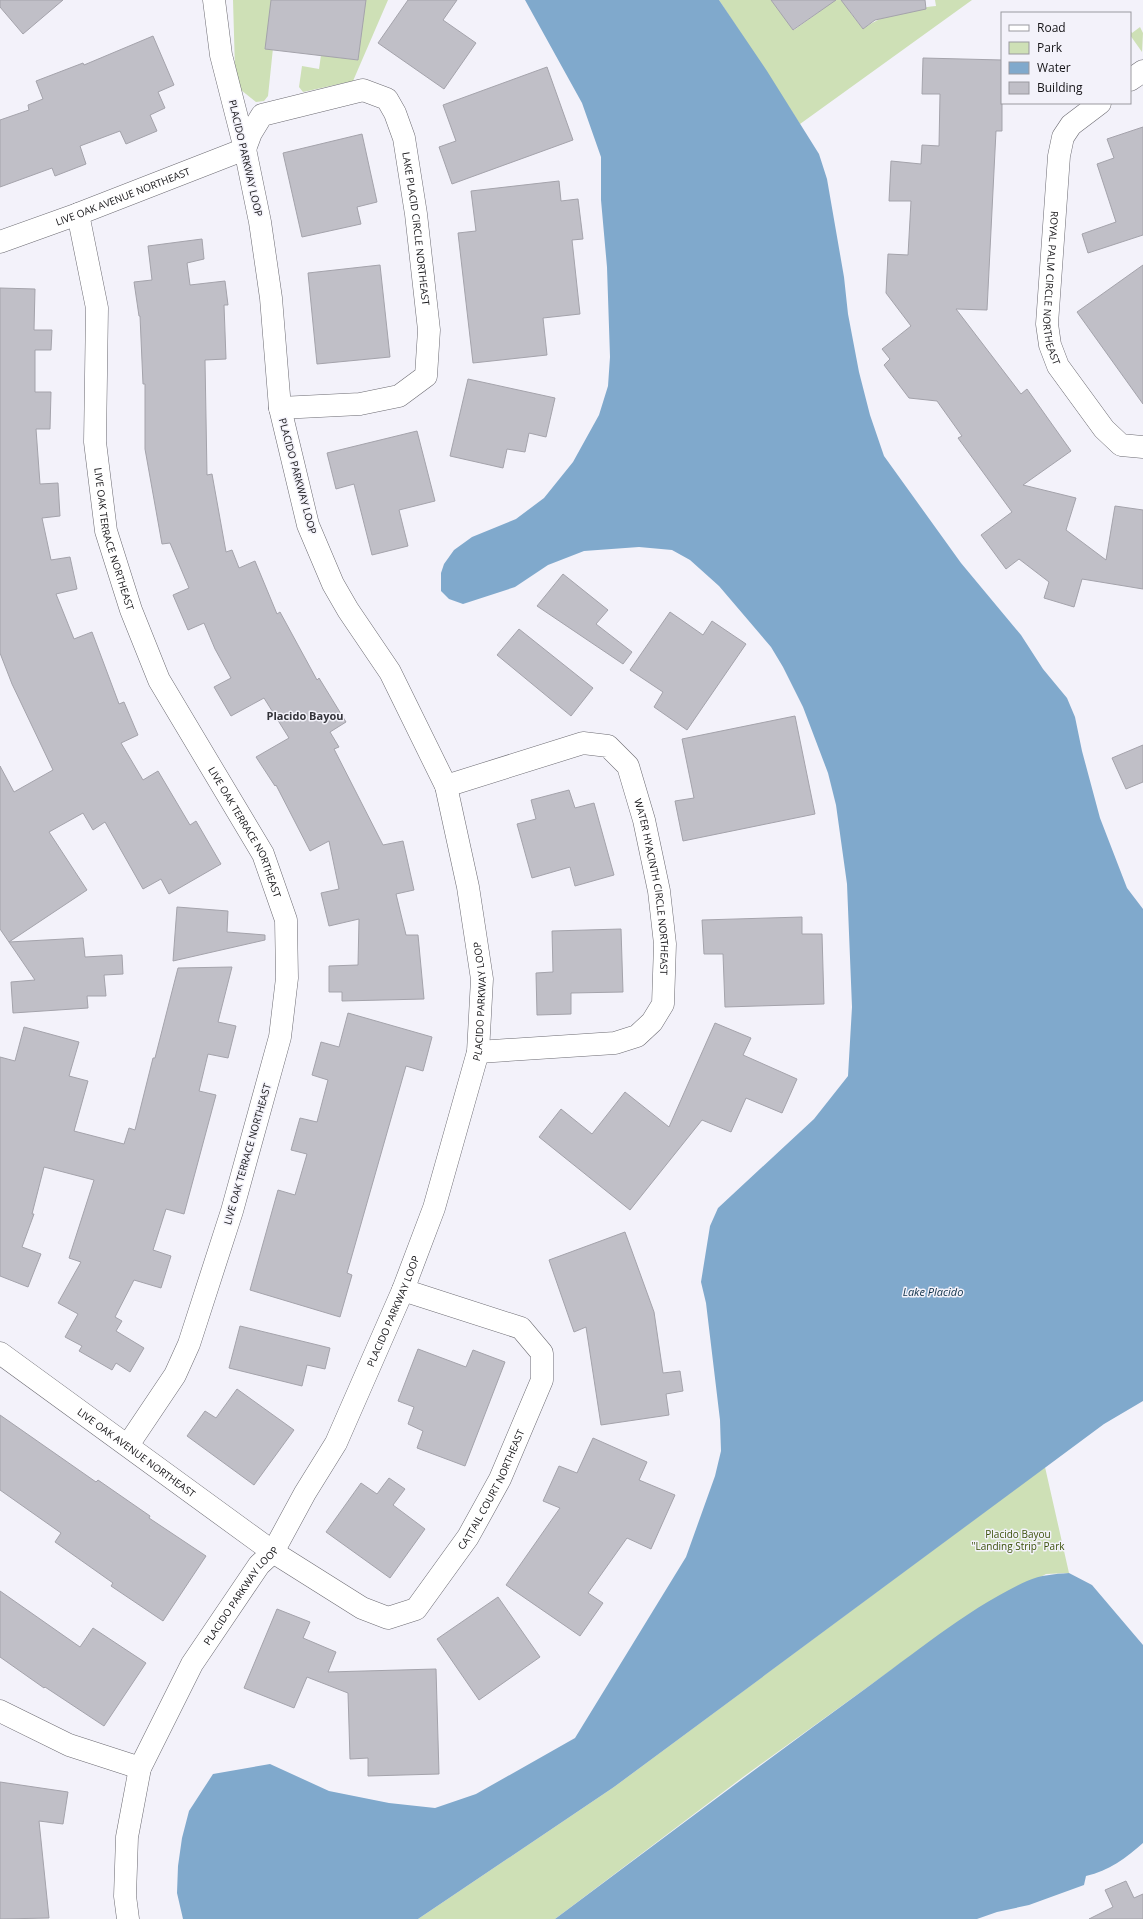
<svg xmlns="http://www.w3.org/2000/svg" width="1143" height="1919" font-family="'Open Sans',sans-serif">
  <rect width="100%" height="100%" fill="#f3f2fa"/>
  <path fill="#cee0b6" d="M 233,0 L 273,0 L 273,48 L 268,96 L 264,101 L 256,102 L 241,90 L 235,69 Z
    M 364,0 L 388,0 L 353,81 L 303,92 L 299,87 L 302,66 L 319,69 L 321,55 L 358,60 Z
    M 719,0 L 771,0 L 794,30 L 834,1 L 833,0 L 858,0 L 859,3 L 849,11 L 863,29 C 885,13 909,9 936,6 L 935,0 L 972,0 L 800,124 Z
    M 1140,27 L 1143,33 L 1142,52 L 1130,35 L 1130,30 L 1132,33 Z
    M 1045,1467 L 1069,1573 L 1046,1574 L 955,1624 L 743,1777 L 555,1919 L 418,1919 L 614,1787 Z"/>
  <path fill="#80a9cc" d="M 525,0 L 719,0 L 767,71 L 819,154 L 827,179 L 844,277 L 848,314 L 859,372 L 870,415 L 884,456 L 961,563 L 1021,635 L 1043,669 L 1067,698 L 1075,717 L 1082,751 L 1100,818 L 1127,888 L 1143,909 L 1143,1401 L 1104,1424 L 614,1787 L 418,1919 L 183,1919 L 177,1893 L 178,1866 L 182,1838 L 189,1811 L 213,1774 L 270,1764 L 329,1791 L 389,1803 L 435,1808 L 476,1794 L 575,1738 L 686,1557 L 715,1476 L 721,1451 L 720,1420 L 706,1303 L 701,1282 L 710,1226 L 718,1208 L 814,1119 L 848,1076 L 852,1007 L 847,884 L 836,805 L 828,773 L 803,707 L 783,667 L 771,647 L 719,586 L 690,560 L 672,550 L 639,547 L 584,551 L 548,565 L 515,587 L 463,604 L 449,599 L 441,591 L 441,573 L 444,564 L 454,550 L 472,537 L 516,519 L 544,498 L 573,462 L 599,415 L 608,386 L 610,357 L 607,267 L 601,200 L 601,157 L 582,103 Z
    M 1069,1573 L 1092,1585 L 1143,1645 L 1143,1843 C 1126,1858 1109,1871 1086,1876 L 1084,1885 L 1029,1905 L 997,1912 L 977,1919 L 555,1919 C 658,1842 760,1765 865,1689 C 915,1653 970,1607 1027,1581 C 1041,1575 1054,1574 1069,1573 Z"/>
  <path fill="#c0bfc7" stroke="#a4a3ab" d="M 0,0 L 63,0 L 23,34 L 0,7 Z
    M 271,0 L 366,0 L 358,60 L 265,49 Z
    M 408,0 L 457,0 L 443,20 L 476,43 L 444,89 L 378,43 Z
    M 771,0 L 836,0 L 793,30 Z
    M 841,0 L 925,0 L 926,9 L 875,20 L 863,29 Z
    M 153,36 L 174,85 L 158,92 L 165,108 L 150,115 L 157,131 L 126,144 L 120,131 L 80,146 L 86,164 L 55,176 L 52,168 L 0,187 L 0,120 L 29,110 L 28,105 L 43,99 L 36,81 L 83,63 L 84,65 Z
    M 923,58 L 1002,60 L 1002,131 L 996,131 L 987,310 L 956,309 L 1021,394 L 1027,389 L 1071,451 L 1023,485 L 1076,498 L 1066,530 L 1106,560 L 1115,506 L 1143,510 L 1143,589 L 1082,579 L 1074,607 L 1044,598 L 1049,582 L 1019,559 L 1006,569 L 981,535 L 1012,512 L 958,438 L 962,436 L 937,401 L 909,398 L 884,365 L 890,359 L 882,349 L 911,326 L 886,293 L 888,254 L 908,255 L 911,201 L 889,201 L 891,161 L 921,164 L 922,145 L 939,146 L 940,94 L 922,94 Z
    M 547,67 L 573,140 L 452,184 L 439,147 L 456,141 L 443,105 Z
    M 1143,127 L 1143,235 L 1088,253 L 1082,234 L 1116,222 L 1097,164 L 1114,158 L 1107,139 Z
    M 362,134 L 377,202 L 357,207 L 361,224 L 302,237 L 283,153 Z
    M 559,181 L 561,201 L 578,199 L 583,239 L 572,240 L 580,314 L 543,318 L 547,355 L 473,363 L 458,233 L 476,231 L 471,191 Z
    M 202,239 L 204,259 L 187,263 L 190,285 L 225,281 L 228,305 L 224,305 L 226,359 L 205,360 L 207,475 L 212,474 L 226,552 L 232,550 L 239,568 L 255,561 L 277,614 L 280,612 L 317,680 L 319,678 L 346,722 L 330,732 L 339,747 L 334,749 L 383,845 L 403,841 L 414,890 L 396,894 L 406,935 L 418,935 L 424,999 L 342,1001 L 342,992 L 329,992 L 329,966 L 358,965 L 359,919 L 329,926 L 321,893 L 339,889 L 329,841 L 310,851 L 276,785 L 275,786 L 256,757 L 289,738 L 264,698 L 231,716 L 214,687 L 231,678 L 215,649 L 204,623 L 188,630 L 173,595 L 189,588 L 170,543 L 162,544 L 145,449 L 145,384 L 143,384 L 140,316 L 139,316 L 134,282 L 152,280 L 148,246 Z
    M 380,265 L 390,357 L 317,364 L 308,273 Z
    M 1143,265 L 1143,404 L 1077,312 Z
    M 0,288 L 35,289 L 34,330 L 52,330 L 51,350 L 35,350 L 35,392 L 51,392 L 50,429 L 36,429 L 40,484 L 58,483 L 60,516 L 42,518 L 51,560 L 70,557 L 77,589 L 56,594 L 74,639 L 92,632 L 119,704 L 124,702 L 138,735 L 121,743 L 143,780 L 158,771 L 190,825 L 196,821 L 221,864 L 169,894 L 161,879 L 143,889 L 105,822 L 93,830 L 83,813 L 49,832 L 87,890 L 9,942 L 83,938 L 85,957 L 122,955 L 123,974 L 104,975 L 106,996 L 87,996 L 88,1008 L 13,1013 L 11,982 L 35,980 L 0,929 L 0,766 L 14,792 L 53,770 L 12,684 L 0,653 Z
    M 468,379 L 555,398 L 546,437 L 529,433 L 525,452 L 507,449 L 503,468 L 450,456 Z
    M 417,431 L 435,501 L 399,510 L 408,546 L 372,555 L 354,484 L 336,489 L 327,453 Z
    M 563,574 L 608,610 L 596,624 L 632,652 L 623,664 L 537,606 Z
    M 670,612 L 703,635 L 712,621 L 746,644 L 687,730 L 654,707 L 663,692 L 630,670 Z
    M 519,629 L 593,688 L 571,716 L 497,655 Z
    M 795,716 L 815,814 L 683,841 L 675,801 L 694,798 L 682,739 Z
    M 1143,745 L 1143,782 L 1126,789 L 1112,758 Z
    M 569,790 L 575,808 L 594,803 L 614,875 L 575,886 L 570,867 L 532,878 L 517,824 L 536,819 L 531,800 Z
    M 177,907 L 228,911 L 227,932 L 265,935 L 265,940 L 173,961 Z
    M 802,917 L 802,934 L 822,934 L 824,1004 L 725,1007 L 723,954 L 704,954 L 702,920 Z
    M 621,929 L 623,992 L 571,993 L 571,1014 L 537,1015 L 536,973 L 553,972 L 552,931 Z
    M 232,967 L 218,1022 L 236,1026 L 228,1058 L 208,1054 L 199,1091 L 216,1095 L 184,1214 L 166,1209 L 153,1250 L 171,1256 L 161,1288 L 134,1280 L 115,1317 L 122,1321 L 116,1331 L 144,1348 L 130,1372 L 116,1363 L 112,1370 L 79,1351 L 82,1346 L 65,1337 L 78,1314 L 58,1303 L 81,1262 L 69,1258 L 94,1180 L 44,1167 L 32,1214 L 34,1214 L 22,1247 L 41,1254 L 28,1287 L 0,1276 L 0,1057 L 15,1061 L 24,1027 L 79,1042 L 69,1076 L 88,1081 L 74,1131 L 124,1144 L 129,1128 L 135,1130 L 153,1058 L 155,1058 L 178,968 Z
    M 348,1013 L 432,1037 L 423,1071 L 406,1066 L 347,1273 L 352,1275 L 340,1317 L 250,1290 L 278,1190 L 295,1195 L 307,1154 L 291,1150 L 300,1118 L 317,1122 L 328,1080 L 312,1075 L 321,1042 L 339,1047 Z
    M 715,1023 L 751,1038 L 743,1055 L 797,1079 L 782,1113 L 746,1098 L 731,1132 L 702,1120 L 630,1210 L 539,1137 L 561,1109 L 592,1134 L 625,1092 L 669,1127 Z
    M 625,1232 L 654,1312 L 663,1373 L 680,1371 L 683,1391 L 666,1394 L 669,1415 L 601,1425 L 586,1327 L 574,1332 L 549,1260 Z
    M 240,1326 L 330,1348 L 325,1369 L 307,1365 L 302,1386 L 229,1368 Z
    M 418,1349 L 466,1367 L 473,1350 L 505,1362 L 465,1466 L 417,1448 L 423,1431 L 408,1424 L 414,1407 L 398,1401 Z
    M 237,1389 L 294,1430 L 254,1485 L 187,1436 L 205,1411 L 216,1418 Z
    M 0,1415 L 96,1482 L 98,1480 L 150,1516 L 149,1518 L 206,1556 L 163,1621 L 111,1586 L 113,1583 L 55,1542 L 61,1533 L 0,1490 Z
    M 593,1438 L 647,1462 L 639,1480 L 675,1495 L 651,1549 L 627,1538 L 588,1593 L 603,1603 L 580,1636 L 506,1585 L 560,1508 L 543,1501 L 559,1466 L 577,1473 Z
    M 389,1478 L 405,1489 L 393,1505 L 425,1529 L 390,1578 L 326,1532 L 361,1483 L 377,1494 Z
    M 0,1591 L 80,1647 L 93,1628 L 146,1663 L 104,1726 L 45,1687 L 44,1688 L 0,1657 Z
    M 498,1597 L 540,1657 L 479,1700 L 437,1639 Z
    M 277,1609 L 310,1622 L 303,1638 L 336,1652 L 328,1672 L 436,1669 L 439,1774 L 368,1776 L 368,1758 L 350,1759 L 348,1693 L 307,1677 L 294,1708 L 244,1688 Z
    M 0,1782 L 68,1792 L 63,1824 L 39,1821 L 49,1918 L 0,1919 Z
    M 1126,1881 L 1134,1898 L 1143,1894 L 1143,1919 L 1089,1919 L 1113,1907 L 1105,1890 Z"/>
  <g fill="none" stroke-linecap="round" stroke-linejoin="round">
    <g stroke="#6c6b72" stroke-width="23">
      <g id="street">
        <path d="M 1130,80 L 1143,71"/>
        <path id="s1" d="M 1100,103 L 1071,125 L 1063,137 L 1059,156 L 1047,324 L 1050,345 L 1058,366 L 1104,429 L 1121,445 L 1143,447"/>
        <path id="s2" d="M 78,214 L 97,308 L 95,442 L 106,531 L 131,610 L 159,680 L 263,854 L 286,920 L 287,978 L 280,1037 L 232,1211 L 189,1344 L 175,1375 L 128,1445"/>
        <path id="s3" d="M 0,242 L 78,214 L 245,149 L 251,133 L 262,115 L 363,90 L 387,99 L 395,113 L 404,138 L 416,214 L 429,330 L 426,376 L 399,396 L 360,404 L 280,408"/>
        <path id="s4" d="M 446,786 L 583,743 L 608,746 L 628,766 L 644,820 L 659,891 L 665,944 L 663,1004 L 652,1022 L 637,1036 L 615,1043 L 478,1052"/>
        <path id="s5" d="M 0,1353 L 273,1552 L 362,1608 L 388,1618 L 416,1609 L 468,1537 L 500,1479 L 542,1380 L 542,1353 L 521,1328 L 403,1290"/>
        <path d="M 0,1711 L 69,1745 L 140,1768"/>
        <path id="s6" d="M 128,1919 L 125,1896 L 127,1837 L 140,1768 L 192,1664 L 259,1565 L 273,1552 L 305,1493 L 336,1443 L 403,1290 L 434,1208 L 478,1052 L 482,979 L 468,887 L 446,786 L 390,672 L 348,610 L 333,584 L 308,525 L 280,408 L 271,298 L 260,222 L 245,149 L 221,55 L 214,0"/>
      </g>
    </g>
    <use href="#street" stroke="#fff" stroke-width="22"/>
  </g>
  <g text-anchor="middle" stroke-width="3" stroke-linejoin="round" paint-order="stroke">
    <g font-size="10" fill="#141316" stroke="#f3f2fa">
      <text transform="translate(246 158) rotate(77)" y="4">PLACIDO PARKWAY LOOP</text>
      <text dy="4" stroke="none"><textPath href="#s3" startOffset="131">LIVE OAK AVENUE NORTHEAST</textPath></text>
      <text dy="4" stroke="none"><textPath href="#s3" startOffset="564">LAKE PLACID CIRCLE NORTHEAST</textPath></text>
      <text dy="4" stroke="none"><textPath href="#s1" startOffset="203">ROYAL PALM CIRCLE NORTHEAST</textPath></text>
      <text transform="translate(298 476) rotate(75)" y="4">PLACIDO PARKWAY LOOP</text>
      <text dy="4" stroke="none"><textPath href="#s2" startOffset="329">LIVE OAK TERRACE NORTHEAST</textPath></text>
      <text dy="4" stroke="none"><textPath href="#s2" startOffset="653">LIVE OAK TERRACE NORTHEAST</textPath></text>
      <text dy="4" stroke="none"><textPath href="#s4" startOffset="321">WATER HYACINTH CIRCLE NORTHEAST</textPath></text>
      <text dy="4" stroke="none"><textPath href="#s6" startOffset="1001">PLACIDO PARKWAY LOOP</textPath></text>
      <text transform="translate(247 1154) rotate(-74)" y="4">LIVE OAK TERRACE NORTHEAST</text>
      <text dy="4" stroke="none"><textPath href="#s6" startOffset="677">PLACIDO PARKWAY LOOP</textPath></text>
      <text dy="4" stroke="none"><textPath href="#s5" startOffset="169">LIVE OAK AVENUE NORTHEAST</textPath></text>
      <text dy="4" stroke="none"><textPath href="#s5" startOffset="642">CATTAIL COURT NORTHEAST</textPath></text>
      <text dy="4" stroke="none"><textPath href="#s6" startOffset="353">PLACIDO PARKWAY LOOP</textPath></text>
    </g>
    <g font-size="10" fill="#3a5008" stroke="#f3f2fa">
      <text x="1018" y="1538">Placido Bayou<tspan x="1018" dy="12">"Landing Strip" Park</tspan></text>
    </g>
    <g font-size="11" font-weight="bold" fill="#333339" stroke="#f3f2fa">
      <text x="305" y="720">Placido Bayou</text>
    </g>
    <g font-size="11" font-style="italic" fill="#0e3048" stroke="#f3f2fa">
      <text x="933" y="1296">Lake Placido</text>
    </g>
  </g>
  <rect x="1001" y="12" width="130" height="92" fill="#f3f2fa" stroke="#9a999f"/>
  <rect x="1009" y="25" width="20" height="6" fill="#ffffff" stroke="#9a999f"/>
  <text x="1037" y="32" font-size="12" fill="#141316">Road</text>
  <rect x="1009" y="42" width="20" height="12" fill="#cee0b6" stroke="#9a999f"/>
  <text x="1037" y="52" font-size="12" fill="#141316">Park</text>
  <rect x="1009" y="62" width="20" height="12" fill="#80a9cc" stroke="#9a999f"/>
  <text x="1037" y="72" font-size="12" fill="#141316">Water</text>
  <rect x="1009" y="82" width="20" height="12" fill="#c0bfc7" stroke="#9a999f"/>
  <text x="1037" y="92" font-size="12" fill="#141316">Building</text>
</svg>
